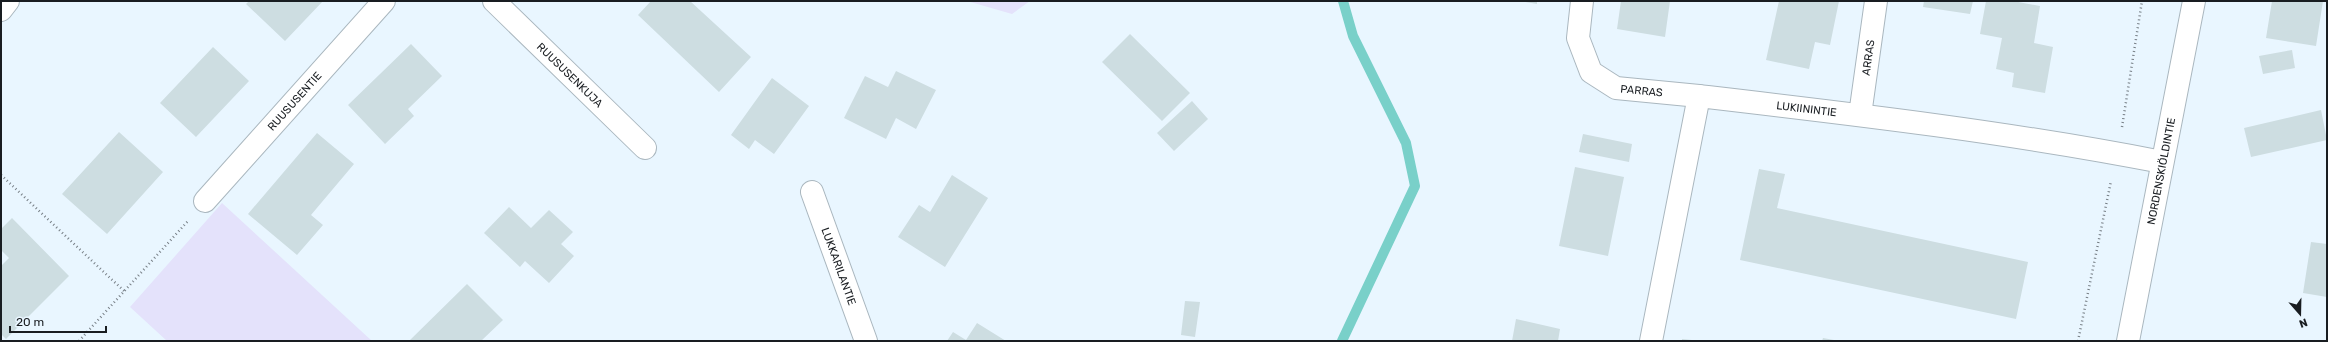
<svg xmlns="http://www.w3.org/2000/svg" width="2328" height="342" font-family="Rubik,sans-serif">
  <rect width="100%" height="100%" fill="#e9f6ff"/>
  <path fill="#e4e2fb" d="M 967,1 L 1030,1 L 1012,14 Z
    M 222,203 L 372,341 L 167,341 L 130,307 Z"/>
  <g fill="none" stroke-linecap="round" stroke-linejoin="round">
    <path stroke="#79d0c9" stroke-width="10" d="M 1342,341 L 1415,186 L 1406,143 L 1353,36 L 1343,1"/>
  </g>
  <path fill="#cddde1" d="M 249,1 L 323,1 L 285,41 L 246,4 Z
    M 651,1 L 690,1 L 751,57 L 719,92 L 638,15 Z
    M 1519,1 L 1537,1 L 1537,4 Z
    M 1621,1 L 1670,1 L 1665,37 L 1617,29 Z
    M 1779,1 L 1839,1 L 1830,45 L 1815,42 L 1809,69 L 1766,60 Z
    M 1924,1 L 1973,1 L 1970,14 L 1923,7 Z
    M 1986,1 L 2013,1 L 2040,6 L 2034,43 L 2053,47 L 2045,93 L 2012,87 L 2014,73 L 1996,69 L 2002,38 L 1980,34 Z
    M 2272,1 L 2323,1 L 2316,46 L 2266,38 Z
    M 1130,34 L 1190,93 L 1162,121 L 1102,62 Z
    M 411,44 L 442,76 L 408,109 L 414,116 L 385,144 L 348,105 Z
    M 213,47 L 249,81 L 196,137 L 160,103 Z
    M 2292,50 L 2295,68 L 2263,74 L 2259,56 Z
    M 896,71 L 936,90 L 916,129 L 896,118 L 886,139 L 844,118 L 865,76 L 888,87 Z
    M 772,78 L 809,106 L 774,154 L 755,140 L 749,149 L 731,135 Z
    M 1192,101 L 1208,119 L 1174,151 L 1157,133 Z
    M 2321,110 L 2327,140 L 2251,157 L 2244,128 Z
    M 119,132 L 163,172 L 107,234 L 62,194 Z
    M 317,133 L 354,164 L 311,215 L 323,225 L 297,255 L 248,214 Z
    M 1583,134 L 1632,144 L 1629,162 L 1579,152 Z
    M 1575,167 L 1624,177 L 1608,256 L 1559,246 Z
    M 1759,169 L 1785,174 L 1777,208 L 2028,262 L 2016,319 L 1740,260 Z
    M 952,175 L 988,198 L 945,267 L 898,237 L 919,205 L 930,212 Z
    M 509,207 L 531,228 L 549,210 L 573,232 L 561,244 L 574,256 L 549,283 L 525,261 L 520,267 L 484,233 Z
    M 12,218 L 69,276 L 6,339 L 1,334 L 1,266 L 9,258 L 1,250 L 1,229 Z
    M 2311,242 L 2327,244 L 2327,297 L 2303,293 Z
    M 467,284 L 503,320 L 481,341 L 409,341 Z
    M 1185,301 L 1200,302 L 1195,337 L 1181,335 Z
    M 1516,319 L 1560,329 L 1558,341 L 1512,341 Z
    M 977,323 L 1006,341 L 947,341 L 953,332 L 966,340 Z
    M 1823,338 L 1834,340 L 1834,341 L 1822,341 Z
    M 1682,339 L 1692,340 L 1692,341 L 1682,341 Z"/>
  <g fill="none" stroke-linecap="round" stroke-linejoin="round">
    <g stroke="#aab7bf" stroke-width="24">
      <g id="minor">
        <path id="s1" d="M 494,1 L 645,148"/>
        <path id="s2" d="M 1582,1 L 1578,38 L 1591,72 L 1616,88 L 1699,96"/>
        <path d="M 1,10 L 8,1"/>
        <path id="s3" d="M 1860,115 L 1876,1"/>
        <path id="s4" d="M 812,192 L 866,341"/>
        <path id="s5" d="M 205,201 L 384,1"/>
        <path id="s6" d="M 1651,341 L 1699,96 C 1853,114 2009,132 2162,162"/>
      </g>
    </g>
    <g stroke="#aab7bf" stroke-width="24">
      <g id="secondary">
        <path id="s7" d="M 2128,341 L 2194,1"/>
      </g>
    </g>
    <path stroke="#777f86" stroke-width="2.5" stroke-dasharray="1 3" stroke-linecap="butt" d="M 2122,127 L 2142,1
      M 1,175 L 124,291
      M 79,341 L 188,221
      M 2078,341 L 2111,181"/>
    <use href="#minor" stroke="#fff" stroke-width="22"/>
    <use href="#secondary" stroke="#fff" stroke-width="22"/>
  </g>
  <g text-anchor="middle" stroke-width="3" stroke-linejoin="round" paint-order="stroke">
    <g font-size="11" fill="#191d21" stroke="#e9f6ff">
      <text dy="4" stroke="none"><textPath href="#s3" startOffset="58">ARRAS</textPath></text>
      <text dy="4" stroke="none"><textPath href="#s1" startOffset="106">RUUSUSENKUJA</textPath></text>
      <text dy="4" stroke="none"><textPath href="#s2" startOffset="129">PARRAS</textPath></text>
      <text dy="4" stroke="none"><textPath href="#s5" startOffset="134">RUUSUSENTIE</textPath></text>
      <text dy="4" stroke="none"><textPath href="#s6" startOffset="358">LUKIININTIE</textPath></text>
      <text dy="4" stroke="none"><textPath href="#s7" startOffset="173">NORDENSKIÖLDINTIE</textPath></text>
      <text dy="4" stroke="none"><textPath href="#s4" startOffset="79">LUKKARILANTIE</textPath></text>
    </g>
  </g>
  <rect width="2328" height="342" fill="none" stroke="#191d21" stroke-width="4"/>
  <g transform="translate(2300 314) rotate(160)" stroke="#e9f6ff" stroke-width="3" paint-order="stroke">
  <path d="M0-3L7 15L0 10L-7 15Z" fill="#191d21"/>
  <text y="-6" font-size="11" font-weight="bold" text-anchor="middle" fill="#191d21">N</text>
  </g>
  <path d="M10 326v6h96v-6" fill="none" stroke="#191d21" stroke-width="2"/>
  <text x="16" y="326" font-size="12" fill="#191d21" stroke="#e9f6ff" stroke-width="3" paint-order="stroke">20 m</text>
</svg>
